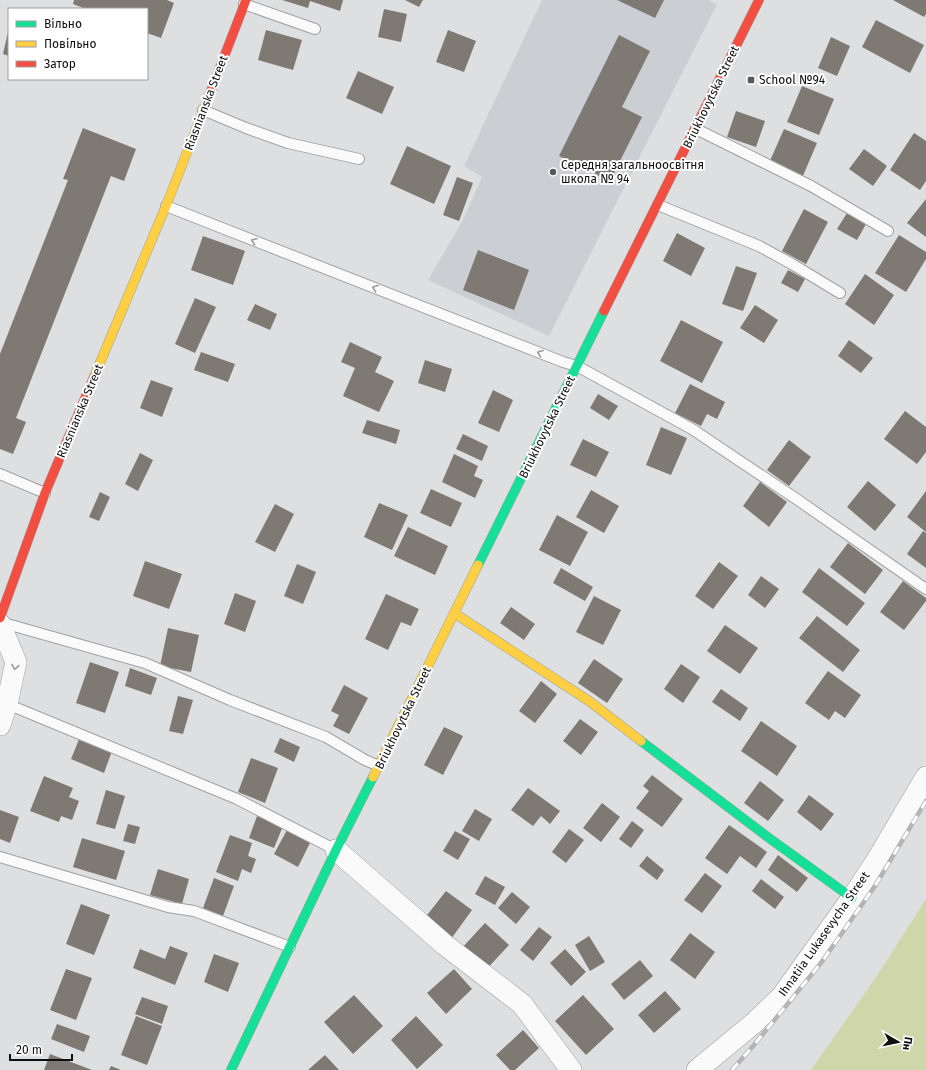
<svg xmlns="http://www.w3.org/2000/svg" width="926" height="1070" font-family="'Fira Sans',sans-serif">
  <rect width="100%" height="100%" fill="#dedfe0"/>
  <path fill="#cbcfd4" d="M 542,0 L 708,0 L 717,4 L 549,336 L 428,280 L 463,220 L 482,177 L 464,166 Z"/>
  <path fill="#cfd6a9" d="M 926,899 L 926,1070 L 811,1070 L 875,979 Z"/>
  <path fill="#7f7973" d="M 74,0 L 167,0 L 174,3 L 161,38 L 147,33 L 147,9 L 86,9 L 73,4 Z
    M 282,0 L 343,0 L 340,11 L 310,1 L 308,8 Z
    M 405,0 L 423,0 L 419,7 Z
    M 617,0 L 664,0 L 655,18 Z
    M 893,0 L 926,0 L 926,14 L 924,17 Z
    M 384,9 L 407,14 L 401,42 L 378,37 Z
    M 876,20 L 924,45 L 910,73 L 862,47 Z
    M 266,30 L 302,40 L 293,70 L 258,60 Z
    M 448,30 L 476,41 L 464,72 L 436,62 Z
    M 8,32 L 9,32 L 9,56 L 3,54 Z
    M 619,35 L 650,51 L 622,107 L 642,117 L 610,181 L 559,156 Z
    M 831,37 L 850,46 L 837,76 L 818,68 Z
    M 358,71 L 394,87 L 382,114 L 346,98 Z
    M 802,86 L 834,99 L 819,135 L 787,122 Z
    M 736,111 L 765,121 L 756,147 L 727,137 Z
    M 83,128 L 136,149 L 124,181 L 111,176 L 16,418 L 26,422 L 13,454 L 0,449 L 0,354 L 68,180 L 63,179 Z
    M 784,129 L 817,143 L 802,178 L 769,163 Z
    M 914,133 L 926,141 L 926,181 L 920,190 L 890,170 Z
    M 407,146 L 451,166 L 434,204 L 390,184 Z
    M 864,149 L 887,166 L 873,186 L 849,169 Z
    M 457,177 L 473,183 L 459,221 L 443,215 Z
    M 926,199 L 926,237 L 907,223 Z
    M 804,209 L 828,222 L 806,264 L 782,251 Z
    M 847,213 L 866,224 L 857,240 L 837,229 Z
    M 677,233 L 705,248 L 691,276 L 663,261 Z
    M 899,235 L 926,252 L 926,259 L 906,292 L 875,273 Z
    M 203,236 L 245,251 L 233,285 L 191,270 Z
    M 478,250 L 529,270 L 514,310 L 463,290 Z
    M 736,266 L 757,273 L 743,311 L 722,304 Z
    M 788,270 L 805,279 L 798,292 L 781,283 Z
    M 865,274 L 894,295 L 874,325 L 845,304 Z
    M 195,298 L 216,307 L 195,353 L 175,344 Z
    M 255,304 L 277,314 L 270,330 L 247,320 Z
    M 755,305 L 778,320 L 764,343 L 740,328 Z
    M 681,320 L 723,342 L 702,383 L 660,361 Z
    M 849,340 L 873,358 L 861,373 L 838,356 Z
    M 350,342 L 382,357 L 375,372 L 394,381 L 379,412 L 343,396 L 355,368 L 341,362 Z
    M 201,352 L 235,364 L 228,382 L 194,370 Z
    M 425,360 L 452,369 L 445,392 L 418,383 Z
    M 151,380 L 173,388 L 162,417 L 140,408 Z
    M 690,384 L 725,402 L 717,419 L 707,414 L 701,426 L 675,413 Z
    M 493,390 L 513,400 L 499,432 L 478,423 Z
    M 598,394 L 618,406 L 609,420 L 590,408 Z
    M 905,411 L 926,427 L 926,452 L 917,464 L 884,439 Z
    M 367,420 L 400,430 L 396,444 L 362,433 Z
    M 661,427 L 687,438 L 671,475 L 646,465 Z
    M 463,434 L 488,446 L 482,461 L 456,449 Z
    M 583,439 L 609,452 L 596,477 L 570,465 Z
    M 789,440 L 811,457 L 789,486 L 767,470 Z
    M 140,453 L 153,460 L 138,491 L 125,484 Z
    M 454,454 L 478,466 L 474,476 L 483,480 L 475,498 L 442,482 Z
    M 868,481 L 896,505 L 875,531 L 847,507 Z
    M 760,482 L 787,502 L 769,527 L 743,506 Z
    M 431,489 L 462,503 L 451,527 L 420,513 Z
    M 591,490 L 619,506 L 604,533 L 576,517 Z
    M 926,491 L 926,532 L 907,517 Z
    M 100,492 L 110,497 L 99,521 L 89,517 Z
    M 379,503 L 408,515 L 392,550 L 364,537 Z
    M 275,504 L 294,514 L 275,552 L 255,542 Z
    M 557,515 L 588,532 L 570,566 L 539,550 Z
    M 408,527 L 448,546 L 435,575 L 394,556 Z
    M 923,531 L 926,533 L 926,568 L 907,554 Z
    M 848,543 L 883,570 L 865,594 L 830,567 Z
    M 145,561 L 182,574 L 169,609 L 133,596 Z
    M 719,562 L 738,576 L 713,609 L 695,596 Z
    M 297,564 L 316,572 L 303,604 L 284,596 Z
    M 561,568 L 593,587 L 585,601 L 553,583 Z
    M 819,568 L 865,603 L 847,626 L 802,592 Z
    M 761,576 L 779,589 L 765,608 L 748,595 Z
    M 903,581 L 926,598 L 926,601 L 904,630 L 880,612 Z
    M 235,593 L 256,601 L 245,632 L 224,624 Z
    M 386,594 L 419,609 L 411,626 L 401,622 L 388,650 L 365,639 Z
    M 594,596 L 621,610 L 603,645 L 576,632 Z
    M 511,607 L 535,624 L 524,640 L 500,623 Z
    M 817,616 L 860,650 L 843,672 L 799,638 Z
    M 725,625 L 758,648 L 740,674 L 707,651 Z
    M 168,628 L 199,635 L 191,672 L 160,666 Z
    M 594,659 L 623,679 L 607,703 L 578,683 Z
    M 90,662 L 119,672 L 105,713 L 76,703 Z
    M 681,664 L 700,677 L 683,703 L 664,689 Z
    M 130,668 L 157,678 L 151,695 L 125,686 Z
    M 828,671 L 861,695 L 845,718 L 835,711 L 829,720 L 805,703 Z
    M 541,681 L 557,694 L 535,723 L 519,711 Z
    M 344,685 L 368,698 L 349,734 L 333,726 L 339,715 L 331,711 Z
    M 721,689 L 748,708 L 740,721 L 712,702 Z
    M 178,696 L 193,700 L 183,734 L 169,731 Z
    M 580,719 L 598,732 L 581,755 L 563,741 Z
    M 761,721 L 797,746 L 777,776 L 741,751 Z
    M 444,727 L 463,736 L 443,775 L 424,765 Z
    M 80,737 L 112,751 L 104,773 L 71,759 Z
    M 280,738 L 300,747 L 294,762 L 274,752 Z
    M 251,758 L 278,768 L 265,803 L 238,792 Z
    M 652,775 L 683,799 L 662,827 L 636,808 L 649,791 L 643,786 Z
    M 44,776 L 73,788 L 69,797 L 79,801 L 72,820 L 61,816 L 59,822 L 30,811 Z
    M 760,781 L 784,800 L 768,821 L 744,803 Z
    M 528,788 L 560,811 L 550,824 L 541,816 L 533,826 L 511,810 Z
    M 106,790 L 125,796 L 115,829 L 96,824 Z
    M 809,795 L 834,814 L 821,831 L 797,812 Z
    M 602,803 L 620,817 L 601,842 L 583,828 Z
    M 475,809 L 492,819 L 479,841 L 462,831 Z
    M 0,810 L 19,817 L 10,843 L 0,839 Z
    M 257,816 L 283,826 L 274,848 L 249,838 Z
    M 632,821 L 644,830 L 631,848 L 619,839 Z
    M 128,824 L 140,827 L 135,844 L 123,841 Z
    M 729,825 L 767,852 L 756,868 L 740,856 L 727,874 L 705,858 Z
    M 569,829 L 584,840 L 566,863 L 552,852 Z
    M 287,830 L 310,843 L 298,867 L 274,854 Z
    M 455,831 L 470,839 L 458,860 L 443,851 Z
    M 230,835 L 252,843 L 248,856 L 256,859 L 251,873 L 242,869 L 238,881 L 216,872 Z
    M 82,838 L 125,851 L 116,880 L 73,867 Z
    M 778,855 L 808,878 L 797,892 L 768,870 Z
    M 647,856 L 664,870 L 657,880 L 639,866 Z
    M 158,869 L 189,879 L 182,904 L 150,895 Z
    M 705,873 L 722,886 L 702,913 L 684,900 Z
    M 485,876 L 505,887 L 495,905 L 475,894 Z
    M 214,878 L 234,886 L 223,916 L 203,908 Z
    M 761,879 L 784,897 L 775,909 L 752,891 Z
    M 446,891 L 472,910 L 451,939 L 424,919 Z
    M 512,892 L 530,907 L 516,924 L 498,908 Z
    M 81,904 L 110,915 L 94,955 L 66,944 Z
    M 485,923 L 509,945 L 483,973 L 460,950 Z
    M 539,927 L 552,937 L 533,961 L 520,950 Z
    M 690,933 L 715,952 L 695,979 L 670,960 Z
    M 589,936 L 605,962 L 590,971 L 575,945 Z
    M 170,946 L 188,953 L 175,985 L 133,968 L 140,949 L 165,959 Z
    M 565,949 L 586,972 L 571,986 L 550,963 Z
    M 214,954 L 239,963 L 228,992 L 204,982 Z
    M 640,960 L 653,976 L 624,1000 L 611,984 Z
    M 66,969 L 92,978 L 76,1020 L 50,1010 Z
    M 454,969 L 472,989 L 446,1014 L 427,993 Z
    M 665,991 L 681,1009 L 654,1033 L 638,1015 Z
    M 354,995 L 383,1026 L 353,1054 L 324,1022 Z
    M 583,995 L 614,1029 L 586,1055 L 555,1021 Z
    M 142,997 L 168,1006 L 162,1024 L 135,1014 Z
    M 136,1016 L 162,1026 L 147,1065 L 121,1055 Z
    M 416,1016 L 443,1045 L 417,1069 L 391,1040 Z
    M 57,1024 L 90,1036 L 84,1052 L 51,1039 Z
    M 523,1030 L 539,1048 L 515,1070 L 510,1070 L 496,1055 Z
    M 50,1054 L 92,1070 L 44,1070 Z
    M 325,1055 L 339,1070 L 308,1070 Z
    M 111,1066 L 121,1070 L 109,1070 Z"/>
  <g fill="none" stroke-linecap="round" stroke-linejoin="round">
    <g stroke="#a0a0a1" stroke-width="12">
      <path id="lane" d="M 244,4 L 315,29
        M 203,110 L 246,128 L 288,143 L 359,159
        M 696,129 L 811,186 L 888,231
        M 658,205 L 759,246 L 792,264 L 840,293
        M 166,206 L 563,362 L 577,366 L 692,429 L 795,498 L 926,589
        M 0,474 L 45,493
        M 0,622 L 145,663 L 230,700 L 326,737 L 365,760 L 379,766
        M 7,704 L 237,799 L 336,850
        M 0,857 L 168,907 L 194,911 L 290,947"/>
    </g>
    <g stroke="#a0a0a1" stroke-width="22">
      <path id="street" d="M 0,624 L 16,662 L 7,704 L 0,725
        M 336,850 L 445,945 L 522,1004 L 571,1070
        M 697,1070 L 754,1023 L 782,996 L 852,898 L 877,860 L 926,777"/>
    </g>
    <g stroke="#a0a0a1" stroke-width="10">
      <path id="fast" d="M 478,565 L 604,311
        M 641,741 L 769,838 L 852,898
        M 231,1070 L 336,850 L 373,777"/>
    </g>
    <g stroke="#a0a0a1" stroke-width="10">
      <path id="slow" d="M 94,377 L 166,206 L 209,96
        M 454,613 L 589,701 L 641,741
        M 373,777 L 478,565"/>
    </g>
    <g stroke="#a0a0a1" stroke-width="10">
      <path id="jam" d="M 209,96 L 246,0
        M 604,311 L 759,0
        M 0,618 L 45,493 L 94,377"/>
    </g>
    <use href="#lane" stroke="#fafafa" stroke-width="10"/>
    <use href="#street" stroke="#fafafa" stroke-width="21"/>
    <use href="#fast" stroke="#16e098" stroke-width="9"/>
    <use href="#slow" stroke="#ffcf43" stroke-width="9"/>
    <use href="#jam" stroke="#f24e42" stroke-width="9"/>
    <g stroke="#b4b4b5" stroke-width="4.5">
      <path id="rail" d="M 732,1070 L 754,1045 L 821,963 L 875,886 L 926,801"/>
    </g>
    <use href="#rail" stroke="#fff" stroke-width="3" stroke-dasharray="9" stroke-linecap="butt"/>
  </g>
  <defs><path id="oneway-chevron" d="M-2-3.5L2.5 0L-2 3.5" fill="none" stroke-width="1.6" stroke-linecap="round" stroke-linejoin="round"/></defs>
  <g stroke="#9c9c9c">
    <use href="#oneway-chevron" transform="translate(254 241) rotate(-158)"/>
    <use href="#oneway-chevron" transform="translate(375 288) rotate(-159)"/>
    <use href="#oneway-chevron" transform="translate(540 353) rotate(-159)"/>
    <use href="#oneway-chevron" transform="translate(15 667) rotate(99)"/>
  </g>
  <g fill="#575859" stroke="#fff" stroke-width="1.5">
    <rect x="747" y="76" width="8" height="8" rx="2"/>
    <circle cx="553" cy="172" r="4"/>
  </g>
  <g text-anchor="middle" stroke-width="4" stroke-linejoin="round" paint-order="stroke">
    <g font-size="12" fill="#0f0f10" stroke="#fff" text-anchor="start">
      <text x="759" y="84">School №94</text>
      <text x="561" y="169">Середня загальноосвітня<tspan x="561" dy="14">школа № 94</tspan></text>
    </g>
    <g font-size="12" fill="#0f0f10" stroke="#fff">
      <text transform="translate(711 97) rotate(-64)" y="4">Briukhovytska Street</text>
      <text transform="translate(206 103) rotate(-69)" y="4">Riasnianska Street</text>
      <text transform="translate(80 411) rotate(-67)" y="4">Riasnianska Street</text>
      <text transform="translate(547 427) rotate(-64)" y="4">Briukhovytska Street</text>
      <text transform="translate(403 718) rotate(-64)" y="4">Briukhovytska Street</text>
      <text transform="translate(824 934) rotate(-55)" y="4">Ihnatiia Lukasevycha Street</text>
    </g>
  </g>
  <rect x="8" y="8" width="140" height="72" fill="#ffffff" stroke="#9f9f9f"/>
  <rect x="16" y="21" width="20" height="6" fill="#16e098" stroke="#9f9f9f"/>
  <text x="44" y="28" font-size="12" fill="#0f0f10">Вільно</text>
  <rect x="16" y="41" width="20" height="6" fill="#ffcf43" stroke="#9f9f9f"/>
  <text x="44" y="48" font-size="12" fill="#0f0f10">Повільно</text>
  <rect x="16" y="61" width="20" height="6" fill="#f24e42" stroke="#9f9f9f"/>
  <text x="44" y="68" font-size="12" fill="#0f0f10">Затор</text>
  <g transform="translate(898 1042) rotate(99)" stroke="#ffffff" stroke-width="3" paint-order="stroke">
  <path d="M0-3L7 15L0 10L-7 15Z" fill="#0f0f10"/>
  <text y="-6" font-size="11" font-weight="bold" text-anchor="middle" fill="#0f0f10">Пн</text>
  </g>
  <path d="M10 1054v6h62v-6" fill="none" stroke="#0f0f10" stroke-width="2"/>
  <text x="16" y="1054" font-size="12" fill="#0f0f10" stroke="#ffffff" stroke-width="3" paint-order="stroke">20 m</text>
</svg>
